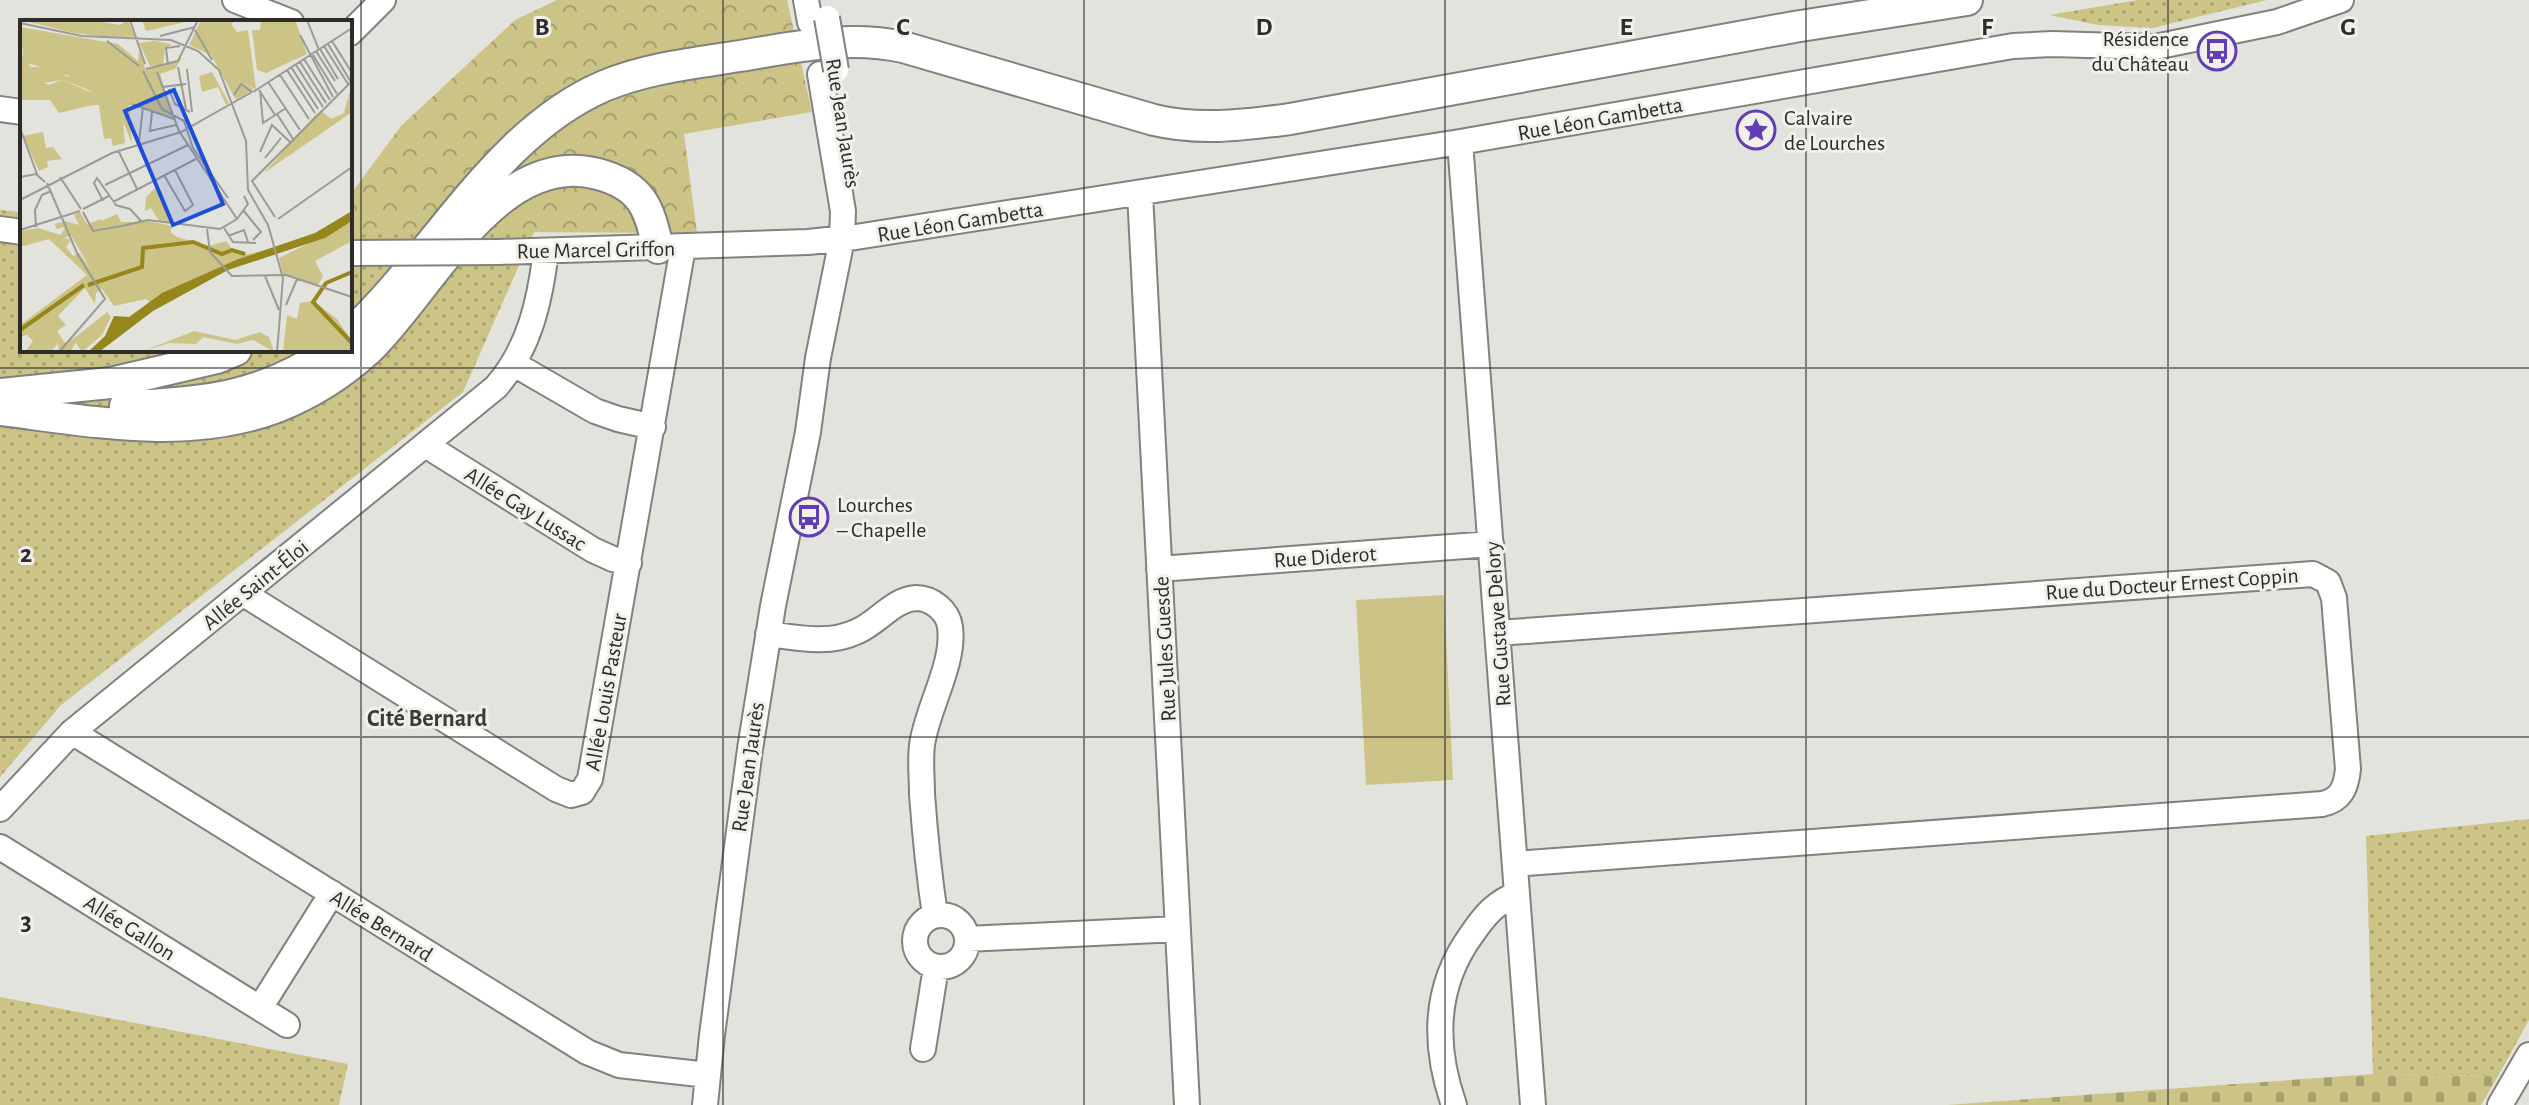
<svg xmlns="http://www.w3.org/2000/svg" width="2529" height="1105" font-family="'Alegreya Sans',sans-serif">
  <defs>
    <pattern id="grass-dots" width="8" height="8" patternUnits="userSpaceOnUse" patternTransform="scale(2)"><rect width="8" height="8" fill="#ccc386"/><path d="M2 2h.1M6 6h.1" fill="none" stroke="#a69f6e" stroke-width="1.8" stroke-linecap="round"/></pattern>
    <pattern id="forest-crowns" width="20" height="18" patternUnits="userSpaceOnUse" patternTransform="scale(2)"><rect width="20" height="18" fill="#ccc386"/><path d="M2 6a3 3 0 1 1 6 0M12 15a3 3 0 1 1 6 0" fill="none" stroke="#a69f6e"/></pattern>
    <pattern id="cemetery-stones" width="16" height="16" patternUnits="userSpaceOnUse" patternTransform="scale(2)"><rect width="16" height="16" fill="#ccc386"/><path d="M2 7V4a2 2 0 0 1 4 0v3zM10 15v-3a2 2 0 0 1 4 0v3z" fill="#a69f6e"/></pattern>
  </defs>
  <rect width="100%" height="100%" fill="#e3e3de"/>
  <path fill="url(#grass-dots)" d="M 2138,0 L 2267,0 L 2152,28 L 2098,25 L 2049,15 Z
    M 0,210 L 22,212 L 22,350 L 350,350 L 350,231 L 534,232 L 463,392 L 61,705 L 0,777 Z
    M 2529,819 L 2529,1020 L 2498,1076 L 2373,1074 L 2366,836 Z
    M 0,997 L 348,1064 L 339,1105 L 0,1105 Z"/>
  <path fill="url(#forest-crowns)" d="M 557,0 L 787,0 L 812,112 L 684,134 L 697,233 L 353,231 L 350,195 L 401,126 L 515,20 Z"/>
  <path fill="url(#cemetery-stones)" d="M 2373,1074 L 2498,1076 L 2481,1105 L 1947,1105 Z"/>
  <path fill="#ccc386" d="M 1444,595 L 1453,780 L 1366,785 L 1356,600 Z"/>
  <g fill="none" stroke-linecap="round" stroke-linejoin="round">
    <g stroke="#81817d" stroke-width="28">
      <path id="minor" d="M 235,0 L 291,22
        M 806,0 L 810,22
        M 350,33 L 383,0
        M 0,109 L 22,112
        M 1460,142 L 1533,1105
        M 1140,193 L 1187,1105
        M 0,229 L 22,232
        M 498,252 L 808,242 L 856,237 L 1460,142 L 2013,46 L 2052,44 L 2155,47 L 2277,22 L 2341,0
        M 514,364 L 595,411 L 618,419 L 653,427
        M 427,446 L 593,550 L 613,559 L 629,563
        M 1159,569 L 1491,544
        M 244,594 L 556,789 L 571,795 L 582,792 L 590,779 L 683,247
        M 1498,633 L 2313,574 L 2328,582 L 2334,598 L 2348,769 C 2346,788 2341,800 2322,804 L 1515,864
        M 768,634 C 798,638 830,645 858,631 C 877,623 894,599 916,598 C 932,598 948,611 950,627 C 955,664 927,708 922,745 C 920,761 922,778 922,794 C 925,835 929,875 935,915
        M 72,732 L 587,1052 L 619,1065 L 708,1075
        M 0,809 L 72,732 L 496,387 C 530,348 540,300 546,251
        M 0,847 L 287,1025
        M915 941a26 26 0 1 1 52 0a26 26 0 1 1-52 0Z
        M 967,939 L 1178,929
        M 260,1008 L 332,893
        M 923,1049 L 936,967
        M 705,1105 L 712,1035 L 750,749 L 773,606 L 808,432 L 818,358 L 842,239 L 843,211 L 820,74
        M 1454,1105 C 1433,1045 1434,986 1472,934 C 1485,915 1495,903 1517,894
        M 2500,1105 L 2529,1055"/>
    </g>
    <g stroke="#81817d" stroke-width="34">
      <path id="major" d="M 350,334 C 435,256 495,133 604,86 C 647,68 695,63 740,56 C 795,47 848,35 903,47 L 1154,120 C 1200,131 1243,125 1290,119 L 1794,27 L 1967,0
        M 0,394 L 110,383 L 217,358 L 236,350
        M 125,406 C 204,403 265,397 331,350
        M 0,410 C 91,421 188,441 277,407 C 310,394 343,373 369,349 C 430,291 497,147 598,174 C 642,186 649,207 658,248"/>
    </g>
    <use href="#minor" stroke="#fff" stroke-width="24"/>
    <use href="#major" stroke="#fff" stroke-width="30"/>
    <g stroke="#81817d" stroke-width="28" stroke-linecap="butt">
      <path id="minor-bridge" d="M 827,18 L 836,70
        M 351,253 L 498,252"/>
    </g>
    <use href="#minor-bridge" stroke="#fff" stroke-width="24"/>
  </g>
  <path fill="none" stroke="#2d2c2b" stroke-width="2" stroke-opacity="0.55" d="M 361,0 L 361,1105M 723,0 L 723,1105M 1084,0 L 1084,1105M 1445,0 L 1445,1105M 1806,0 L 1806,1105M 2168,0 L 2168,1105M 0,368 L 2529,368M 0,737 L 2529,737"/>
  <defs>
    <g id="bus-ring" transform="scale(2)"><circle r="9.5" fill="#f1f0eb" stroke="#613eb6" stroke-width="1.5"/><path d="M-5-6H5V4H4V6H2V4H-2V6H-4V4H-5ZM-3.5-4V0h7V-4ZM-3.5 1.2v1.5H-2V1.2ZM2 1.2v1.5H3.5V1.2Z" fill="#613eb6"/></g>
    <g id="sight-ring" transform="scale(2)"><circle r="9.5" fill="#f1f0eb" stroke="#613eb6" stroke-width="1.5"/><path d="M0-6L1.8-2.2L6-1.7L2.9 1.2L3.7 5.4L0 3.3L-3.7 5.4L-2.9 1.2L-6-1.7L-1.8-2.2Z" fill="#613eb6"/></g>
  </defs>
  <g fill-rule="evenodd">
    <use href="#bus-ring" x="2217" y="51"/>
    <use href="#sight-ring" x="1756" y="130"/>
    <use href="#bus-ring" x="809" y="517"/>
  </g>
  <g text-anchor="middle" stroke-width="6" stroke-linejoin="round" paint-order="stroke">
    <g font-size="22" fill="#2d2c2b" stroke="#f1f0eb" text-anchor="start">
      <text x="2189" y="46" text-anchor="end">Résidence<tspan x="2189" dy="25">du Château</tspan></text>
      <text x="1784" y="125">Calvaire<tspan x="1784" dy="25">de Lourches</tspan></text>
      <text x="837" y="512">Lourches<tspan x="837" dy="25">– Chapelle</tspan></text>
    </g>
    <g font-size="22" fill="#2d2c2b" stroke="#f1f0eb">
      <text transform="translate(1600 118) rotate(-10)" y="8">Rue Léon Gambetta</text>
      <text transform="translate(844 123) rotate(81)" y="8">Rue Jean Jaurès</text>
      <text transform="translate(960 221) rotate(-9)" y="8">Rue Léon Gambetta</text>
      <text transform="translate(596 249) rotate(-1)" y="8">Rue Marcel Griffon</text>
      <text transform="translate(526 508) rotate(32)" y="8">Allée Gay Lussac</text>
      <text transform="translate(1325 556) rotate(-4)" y="8">Rue Diderot</text>
      <text transform="translate(2172 583) rotate(-4)" y="8">Rue du Docteur Ernest Coppin</text>
      <text transform="translate(255 584) rotate(-39)" y="8">Allée Saint-Éloi</text>
      <text transform="translate(1497 624) rotate(-94)" y="8">Rue Gustave Delory</text>
      <text transform="translate(1164 649) rotate(-93)" y="8">Rue Jules Guesde</text>
      <text transform="translate(605 692) rotate(-80)" y="8">Allée Louis Pasteur</text>
      <text transform="translate(747 767) rotate(-82)" y="8">Rue Jean Jaurès</text>
      <text transform="translate(382 925) rotate(32)" y="8">Allée Bernard</text>
      <text transform="translate(130 927) rotate(32)" y="8">Allée Gallon</text>
    </g>
    <g font-size="24" font-weight="bold" fill="#3c3b38" stroke="#f1f0eb">
      <text x="427" y="726">Cité Bernard</text>
    </g>
  </g>
  <g transform="translate(20 20)">
    <rect width="332" height="332" fill="#e3e3de"/>
    <path d="M 1,0 L 68,0 L 91,14 L 54,13 ZM 122,0 L 174,0 L 126,11 ZM 181,0 L 215,0 L 211,4 L 217,12 L 228,10 L 236,69 L 219,62 L 200,45 ZM 241,0 L 275,0 L 287,34 L 246,53 L 237,50 L 232,10 L 240,10 ZM 0,7 L 98,24 L 118,41 L 119,29 L 126,50 L 162,38 L 155,49 L 140,54 L 154,98 L 109,85 L 112,124 L 98,89 L 80,92 L 79,85 L 73,85 L 39,93 L 30,80 L 0,80 L 0,53 L 29,65 L 42,60 L 73,73 L 50,56 L 4,42 ZM 119,23 L 134,21 L 152,24 L 145,29 L 143,45 L 130,46 ZM 192,52 L 209,83 L 206,85 L 198,67 L 182,72 L 179,56 ZM 332,63 L 332,92 L 244,153 L 296,94 L 301,91 L 311,99 L 324,93 ZM 60,192 L 67,204 L 81,199 L 83,203 L 44,218 L 51,220 L 46,227 L 53,236 L 59,233 L 73,252 L 78,247 L 95,251 L 69,242 L 63,233 L 74,210 L 124,200 L 152,206 L 150,212 L 157,217 L 189,226 L 206,221 L 212,229 L 228,234 L 243,231 L 132,284 L 126,279 L 94,286 L 82,269 L 76,273 L 75,284 L 65,268 L 38,296 L 46,305 L 37,311 L 45,323 L 51,317 L 56,322 L 50,332 L 39,332 L 38,323 L 31,332 L 5,332 L 13,321 L 7,315 L 0,317 L 0,305 L 67,255 L 29,219 L 0,227 L 0,211 L 18,208 L 41,215 L 45,207 L 36,209 L 35,204 L 45,201 L 59,205 L 54,195 ZM 292,281 L 312,309 L 282,319 L 284,332 L 263,332 L 267,295 L 277,299 L 280,283 ZM 174,311 L 215,320 L 240,312 L 249,317 L 254,332 L 233,320 L 217,324 L 183,317 L 176,324 L 149,323 L 121,332 Z" fill="#ccc386"/>
    <path d="M 68,0 L 100,5 L 108,0 L 115,17 L 79,16 L 54,13 L 90,13 ZM 181,0 L 200,44 L 209,42 L 219,62 L 234,69 L 216,80 L 191,35 L 169,25 ZM 0,32 L 11,47 L 32,47 L 48,57 L 53,51 L 59,53 L 78,73 L 42,60 L 16,64 L 0,53 ZM 23,112 L 26,128 L 33,127 L 42,139 L 27,141 L 28,147 L 19,151 L 3,116 ZM 97,194 L 101,202 L 117,202 L 74,210 L 80,226 L 63,233 L 73,244 L 87,238 L 95,252 L 82,255 L 78,248 L 73,253 L 51,215 ZM 332,202 L 332,221 L 295,241 L 303,256 L 298,265 L 263,254 L 259,238 ZM 299,268 L 296,283 L 317,299 L 332,321 L 329,332 L 284,332 L 281,319 L 312,309 L 300,309 L 291,296 ZM 87,292 L 91,297 L 82,315 L 62,332 L 53,319 Z" fill="#ccc386"/>
    <path d="M 136,167 L 151,198 L 154,203 L 139,201 L 131,188 L 125,191 L 126,177 Z" fill="#ccc386"/>
    <path d="M 102,88 L 105,123 L 93,126 L 91,118 L 84,119 L 80,92 Z" fill="#ccc386"/>
    <path d="M 332,191 L 332,201 L 305,218 L 208,250 L 133,291 L 79,332 L 68,332 L 85,316 L 94,296 L 109,297 L 142,273 L 216,240 L 295,213 Z" fill="#95871c"/>
    <path fill="none" stroke="#95871c" stroke-width="4" d="M 332,252 L 306,263 L 293,282 L 332,323M 68,265 L 122,247 L 123,228 L 173,222 L 202,234 L 212,230 L 225,234M 0,310 L 64,265"/>
    <path fill="none" stroke="#9a9a96" stroke-width="2" d="M 110,0 L 125,44M 287,0 L 299,30M 0,3 L 62,16 L 151,20 L 178,31 L 199,50 L 226,121 L 228,170 L 248,205 L 263,258 L 257,332M 175,10 L 192,40M 280,15 L 313,77M 140,16 L 175,7M 87,21 L 119,46M 312,21 L 332,53M 308,24 L 331,62M 304,26 L 328,64M 300,29 L 318,59M 296,31 L 315,61M 293,35 L 317,74M 284,39 L 310,80M 280,42 L 306,83M 148,45 L 146,28 L 160,26M 276,45 L 303,87M 158,47 L 166,89M 271,47 L 298,89M 126,49 L 158,41 L 178,0M 167,49 L 172,92M 267,50 L 295,93M 123,51 L 142,89 L 164,101 L 173,128 L 208,178M 137,52 L 159,111 L 217,199M 260,55 L 289,99M 248,62 L 280,110M 142,67 L 166,64M 149,69 L 155,84 L 170,92M 239,70 L 255,95M 240,70 L 243,103 L 266,88M 233,72 L 332,8M 214,75 L 221,64 L 232,72M 112,84 L 154,99M 132,92 L 130,111 L 156,105M 257,94 L 273,119M 0,108 L 17,154M 119,122 L 123,87M 98,130 L 117,169M 240,132 L 252,105 L 270,122M 245,138 L 261,118M 144,155 L 165,191 L 173,185 L 155,150M 0,157 L 16,154 L 25,162M 40,157 L 61,189M 27,163 L 57,233 L 85,279 L 39,332M 85,165 L 168,125M 0,180 L 92,133 L 161,112 L 232,72M 83,181 L 74,163 L 77,158 L 96,185M 93,182 L 176,139M 95,185 L 110,189 L 122,202M 63,189 L 89,176M 223,190 L 241,212 L 233,220M 63,192 L 73,211 L 107,205M 255,197 L 232,161 L 332,61M 258,199 L 332,147M 106,205 L 128,200 L 200,209 L 217,199 L 228,184 L 224,176M 16,207 L 15,190 L 22,175 L 31,171M 204,208 L 213,222 L 236,223M 187,209 L 190,232 L 212,256 L 266,255 L 332,277M 0,210 L 60,191M 208,216 L 224,210 L 228,222M 245,256 L 259,290M 266,285 L 277,259"/>
    <path fill="#1d4ed8" fill-opacity="0.15" stroke="#1d4ed8" stroke-width="4" d="M 154,70 L 203,184 L 153,205 L 105,91 Z"/>
    <rect width="332" height="332" fill="none" stroke="#2d2c2b" stroke-width="4"/>
  </g>
  <g font-size="26" text-anchor="middle" font-weight="bold" fill="#2d2c2b" stroke="#f1f0eb" stroke-width="6" stroke-linejoin="round" paint-order="stroke">
    <text x="542" y="35">B</text>
    <text x="903" y="35">C</text>
    <text x="1264" y="35">D</text>
    <text x="1626" y="35">E</text>
    <text x="1987" y="35">F</text>
    <text x="2348" y="35">G</text>
    <text x="26" y="562">2</text>
    <text x="26" y="930">3</text>
  </g>
</svg>
